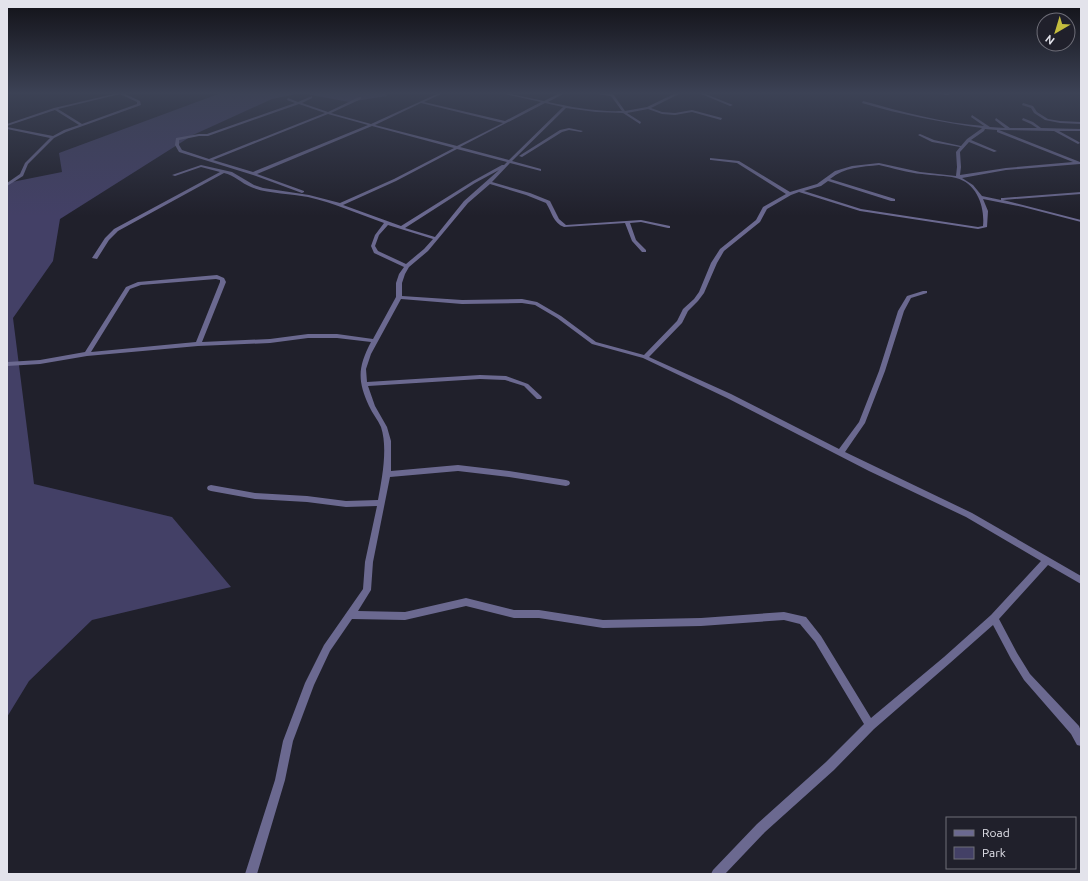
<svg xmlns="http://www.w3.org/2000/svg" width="1088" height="881" font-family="Ubuntu,sans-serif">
  <rect width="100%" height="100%" fill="#20202b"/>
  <path fill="#434066" d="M 221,93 L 386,93 L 387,96 L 349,102 L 301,93 L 272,99 L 193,135 L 60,219 L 53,261 L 13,318 L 34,484 L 172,517 L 231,587 L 92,620 L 29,681 L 7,717 L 7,183 L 62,172 L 59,153 Z"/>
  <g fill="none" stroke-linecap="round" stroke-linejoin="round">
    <path fill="#6b6990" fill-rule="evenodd" d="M 118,93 L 123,93 L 140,101 L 141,105 L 66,132 L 54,138 L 28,164 L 23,176 L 7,186 L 7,183 L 20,174 L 25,163 L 50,138 L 7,129 L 7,127 L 53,136 L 64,130 L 79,125 L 55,110 L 7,126 L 7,124 L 54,108 ZM 120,94 L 137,102 L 137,104 L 82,124 L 58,109 Z
      M 439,93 L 443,93 L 424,102 L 505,121 L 541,102 L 505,94 L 505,93 L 544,101 L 560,93 L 563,93 L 563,94 L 548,102 C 571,107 597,112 622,111 L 611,96 L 598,94 L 597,93 L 613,94 L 625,111 L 647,107 L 676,93 L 679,93 L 679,94 L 651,108 L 662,112 L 675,113 L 692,110 L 722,118 L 721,120 L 692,112 L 675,115 L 662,114 L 648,109 L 627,113 L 641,122 L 640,124 L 623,113 L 596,112 L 566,108 L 512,161 L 541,169 L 541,171 L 510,163 L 492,182 L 530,193 L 550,201 L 559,219 L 566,225 L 641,220 L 670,226 L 670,228 L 668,228 L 641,222 L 630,223 L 636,240 L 646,250 L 646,252 L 642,252 L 632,241 L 625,223 L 564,227 C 553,223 552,212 546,203 L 526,195 L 490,184 L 468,203 L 428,251 L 409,267 L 405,274 L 402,283 L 402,296 L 462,300 L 522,299 L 537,302 L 561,316 L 596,342 L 644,355 L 677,321 L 683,309 L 694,299 L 699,292 L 711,263 L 720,249 L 756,220 L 763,207 L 786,194 L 737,163 L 711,160 L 710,160 L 710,158 L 739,161 L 790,192 L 817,184 L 835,171 L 852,166 L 879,163 L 920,172 L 956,176 L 957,167 L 956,152 L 960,147 L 932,142 L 918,135 L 920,134 L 934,140 L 961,146 L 967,139 L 981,129 L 982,128 C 940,122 902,115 862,103 L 863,101 C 903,112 943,123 984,126 L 971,117 L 972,115 L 990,127 L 1005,128 L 995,120 L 996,118 L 1010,128 L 1037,128 L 1031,124 L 1022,120 L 1023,118 L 1033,122 L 1041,128 L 1081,129 L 1081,131 L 1059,131 L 1079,142 L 1080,143 L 1078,144 L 1054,131 L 999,130 L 1080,162 L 1080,164 L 1006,170 L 962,178 L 973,185 L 982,196 L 1001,200 L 1001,198 L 1003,198 L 1081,192 L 1081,194 L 1003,200 L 1081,220 L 1081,222 L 1023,207 L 983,199 L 988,211 L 987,227 L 978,229 L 860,211 L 799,192 L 791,195 L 767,209 L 760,222 L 724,251 L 717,263 L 704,293 L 698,301 L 688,311 L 682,323 L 649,357 L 731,394 L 839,449 L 859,422 L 879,371 L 898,311 L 907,296 L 923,291 L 927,291 L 927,293 L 911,298 L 904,311 L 885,371 L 865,423 L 845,452 L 972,513 L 1081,576 L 1081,584 L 1048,565 L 999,619 L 1017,653 L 1030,674 L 1079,726 L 1081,731 L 1081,746 L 1077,745 L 1071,734 L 1024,680 L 1011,659 L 993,625 L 950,663 L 874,729 L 834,770 L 765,832 L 725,874 L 711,874 L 713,870 L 757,824 L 826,762 L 864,724 L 815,642 L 800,624 L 784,620 L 701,626 L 603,628 L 539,618 L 514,618 L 466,606 L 405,620 L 352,619 L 330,651 L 314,685 L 293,741 L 285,780 L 257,874 L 245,874 L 275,780 L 283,741 L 305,683 L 324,645 L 363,589 L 365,562 L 377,506 L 346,507 L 307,502 L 255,499 L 211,491 L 208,490 L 207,488 L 208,486 L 211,485 L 255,493 L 307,496 L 346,501 L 378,500 C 382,479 388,448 381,427 C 378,420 372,413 369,406 C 357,380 358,367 371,342 L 337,338 L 308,338 L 270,343 L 198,346 L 87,356 L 40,364 L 7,366 L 7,362 L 40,360 L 85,352 L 126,287 L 138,282 L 217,275 L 224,278 L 226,282 L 202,342 L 270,339 L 308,334 L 337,334 L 373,339 L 396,297 L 396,283 L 399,274 L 404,267 L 374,253 L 371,246 L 375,235 L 384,223 C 359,214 334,203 308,197 C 290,193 268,194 251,187 C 241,183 234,175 224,173 L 118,231 L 109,240 L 97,259 L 92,258 L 105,238 L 114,229 L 220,172 L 201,167 L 175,176 L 172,175 L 201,165 L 232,172 L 254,185 L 263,188 L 309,195 L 340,203 L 394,179 L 454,148 L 372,126 L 257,174 L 304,191 L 304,192 L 302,193 L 253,175 L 179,152 L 175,145 L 176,138 L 199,134 L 207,134 L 295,103 L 287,100 L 288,98 L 298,102 L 312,96 L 312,98 L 302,103 L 328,112 L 359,97 L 361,97 L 361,99 L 331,113 L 371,124 ZM 421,103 L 503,123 L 457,146 L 375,125 ZM 545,103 L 563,107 L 509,160 L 460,147 ZM 299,104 L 325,113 L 209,159 L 182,150 L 179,145 L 179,140 L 199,136 L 208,136 ZM 328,114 L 368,125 L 253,172 L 213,160 ZM 985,129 L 997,130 L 997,132 L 1073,162 L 1006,168 L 960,175 L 961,167 L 960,152 L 969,142 L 994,152 L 997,151 L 971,140 L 984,131 ZM 457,149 L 507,162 L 504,165 L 502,165 L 473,181 L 401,226 L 343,205 L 396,181 ZM 879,165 C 893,168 908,173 922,174 C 933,176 945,175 956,178 C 977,183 985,207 983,226 L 978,227 L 861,209 L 804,191 L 821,186 L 828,181 L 891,201 L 895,201 L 895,199 L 830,179 C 845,167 861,167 879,165 ZM 499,170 L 464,201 L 435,237 L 405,228 L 475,183 ZM 388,225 L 433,239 L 424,249 L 406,264 L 378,251 L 375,246 L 379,235 ZM 216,279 L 220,280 L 220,282 L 196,342 L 91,352 L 130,289 L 141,285 ZM 401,299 L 462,304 L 522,303 L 535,305 L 557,318 L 592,344 L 643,358 L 727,398 L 869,471 L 966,517 L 1041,561 L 991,615 L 944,657 L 871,718 L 821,636 L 806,617 L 784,612 L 701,618 L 603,620 L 539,610 L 514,610 L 466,598 L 405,612 L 358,611 L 371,590 L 373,562 L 390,477 L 458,471 L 509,477 L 566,486 L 569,485 L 570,483 L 569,481 L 566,480 L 509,471 L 458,465 L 391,471 L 391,441 L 387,427 L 375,406 L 368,386 L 480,379 L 505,380 L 524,386 L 537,399 L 541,399 L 542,397 L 528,384 L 506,376 L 480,375 L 367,382 L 366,369 L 371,354 Z
      M 699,93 L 703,93 L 733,105 L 730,106 Z
      M 933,93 L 953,93 L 948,95 Z
      M 1023,103 L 1033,106 L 1037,112 L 1048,119 L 1060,121 L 1081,122 L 1081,124 L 1060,123 L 1045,120 L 1034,113 L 1031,108 L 1022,105 Z
      M 569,128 L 583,131 L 581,132 L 569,130 L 562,132 L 522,157 L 519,156 L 560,130 Z"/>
  </g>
  <linearGradient id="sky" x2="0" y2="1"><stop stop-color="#121218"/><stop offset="0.43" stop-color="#3c4255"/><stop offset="1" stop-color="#3c4255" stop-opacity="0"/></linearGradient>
  <rect width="1088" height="216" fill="url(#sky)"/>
  <rect width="1088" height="881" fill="none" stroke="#e3e3eb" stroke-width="16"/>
  <rect x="946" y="817" width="130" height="52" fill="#20202b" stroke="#6e6e78"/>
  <rect x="954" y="830" width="20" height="6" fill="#6b6990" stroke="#6e6e78"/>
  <text x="982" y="837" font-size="12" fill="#e3e3eb">Road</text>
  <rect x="954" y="847" width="20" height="12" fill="#434066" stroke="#6e6e78"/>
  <text x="982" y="857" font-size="12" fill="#e3e3eb">Park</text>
  <g transform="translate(1056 32) rotate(218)"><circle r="19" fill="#20202b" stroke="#6e6e78"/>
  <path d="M0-3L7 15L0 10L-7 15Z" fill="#c4bd3e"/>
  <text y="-6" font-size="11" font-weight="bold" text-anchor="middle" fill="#e3e3eb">N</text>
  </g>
</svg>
